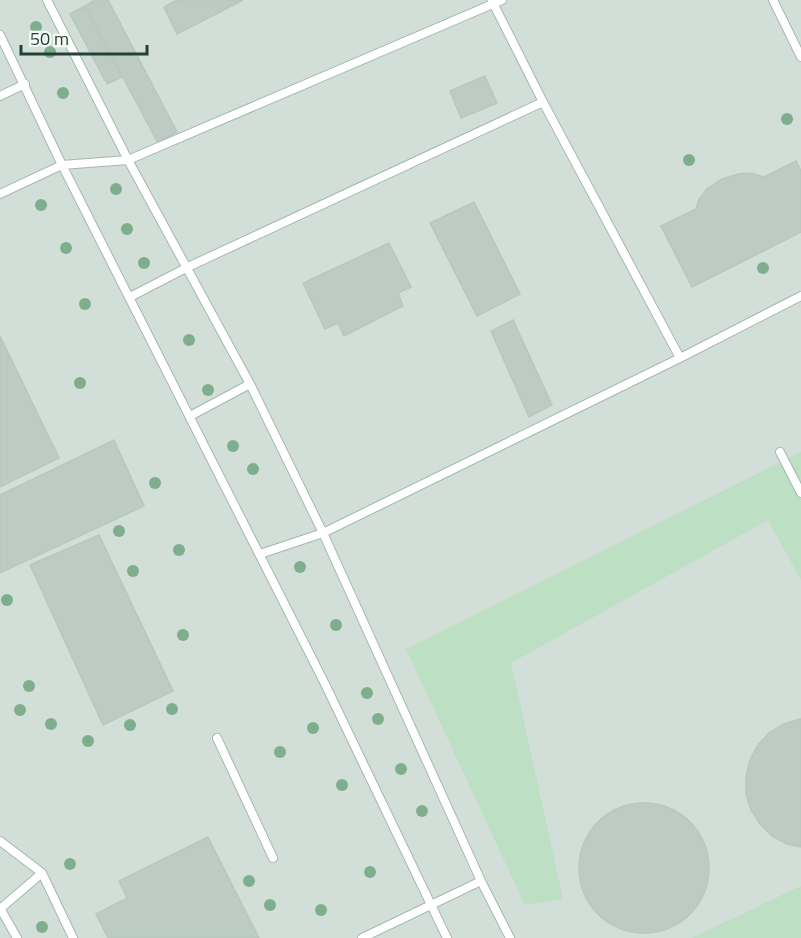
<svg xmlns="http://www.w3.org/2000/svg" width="801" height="938" font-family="'Titillium Web',sans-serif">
  <rect width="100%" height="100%" fill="#e4eee9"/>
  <path fill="#d2ded8" d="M 0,0 L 801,0 L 801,938 L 0,938 Z"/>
  <path fill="#bddfc3" d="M 801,452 L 801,580 L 768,520 L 511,663 L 563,899 L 525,905 L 406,649 Z
    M 801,886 L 801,938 L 692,938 Z"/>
  <path fill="#bcccc4" stroke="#b6c8bf" stroke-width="1.5" d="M 95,0 L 108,0 L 177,132 L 158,143 L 85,6 Z
    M 177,0 L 243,0 L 177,34 L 164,7 Z
    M 85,6 L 122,77 L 107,84 L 70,14 Z
    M 485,76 L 497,103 L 461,118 L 450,91 Z
    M 796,161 L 801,171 L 801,232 L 692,287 L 661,226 L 696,209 L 699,199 L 707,189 L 722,179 L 738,174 L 751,173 L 764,177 Z
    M 474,202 L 520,294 L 477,316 L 430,223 Z
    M 389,243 L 411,287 L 398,293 L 403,306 L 344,336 L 338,323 L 325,329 L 303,283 Z
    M 513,320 L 552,405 L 529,417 L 491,331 Z
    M 0,336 L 59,458 L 0,487 Z
    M 114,440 L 144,506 L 0,573 L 0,495 Z
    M 99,535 L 173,691 L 103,725 L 30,565 Z
    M 800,719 L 801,719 L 801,847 L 787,844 L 772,836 L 760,824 L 751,810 L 746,794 L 746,777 L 750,760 L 758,745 L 769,733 L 784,724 Z
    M579 868a65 65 0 1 1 130 0a65 65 0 1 1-130 0Z
    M 208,837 L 259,938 L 108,938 L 96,914 L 127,898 L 119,881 Z"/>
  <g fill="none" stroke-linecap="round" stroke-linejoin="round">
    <g stroke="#a6b7b0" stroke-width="10">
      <path id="service" d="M 47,0 L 128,160 L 250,384 L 323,533 L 481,881 L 510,938
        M 773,0 L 801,57
        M 492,1 L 543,102 L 680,358
        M 0,35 L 62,165 L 324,682 L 447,938
        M 0,96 L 25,84
        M 0,194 L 62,165 L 128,160 L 502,0
        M 130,297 L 188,267 L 543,102
        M 190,416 L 250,384
        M 780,452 L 801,493
        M 260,554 L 323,533 L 680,358 L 801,296
        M 217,738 L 273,858
        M 0,841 L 42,873 L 73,938
        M 0,908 L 17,938
        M 0,909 L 42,873
        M 362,938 L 481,881"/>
    </g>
    <use href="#service" stroke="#fff" stroke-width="8"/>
  </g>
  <g fill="#7fae8d">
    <circle cx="36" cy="27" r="6"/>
    <circle cx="50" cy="52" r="6"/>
    <circle cx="63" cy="93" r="6"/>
    <circle cx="787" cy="119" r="6"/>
    <circle cx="689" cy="160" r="6"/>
    <circle cx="116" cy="189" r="6"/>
    <circle cx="41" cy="205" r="6"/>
    <circle cx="127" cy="229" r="6"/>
    <circle cx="66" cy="248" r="6"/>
    <circle cx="144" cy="263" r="6"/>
    <circle cx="763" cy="268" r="6"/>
    <circle cx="85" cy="304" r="6"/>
    <circle cx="189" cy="340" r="6"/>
    <circle cx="80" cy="383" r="6"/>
    <circle cx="208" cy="390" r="6"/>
    <circle cx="233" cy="446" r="6"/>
    <circle cx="253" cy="469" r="6"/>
    <circle cx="155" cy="483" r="6"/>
    <circle cx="119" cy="531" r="6"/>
    <circle cx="179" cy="550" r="6"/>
    <circle cx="300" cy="567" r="6"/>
    <circle cx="133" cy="571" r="6"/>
    <circle cx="7" cy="600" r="6"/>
    <circle cx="336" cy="625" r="6"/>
    <circle cx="183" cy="635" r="6"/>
    <circle cx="29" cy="686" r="6"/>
    <circle cx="367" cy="693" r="6"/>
    <circle cx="172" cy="709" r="6"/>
    <circle cx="20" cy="710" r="6"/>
    <circle cx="378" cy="719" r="6"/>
    <circle cx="51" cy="724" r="6"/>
    <circle cx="130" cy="725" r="6"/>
    <circle cx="313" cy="728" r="6"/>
    <circle cx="88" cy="741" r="6"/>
    <circle cx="280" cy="752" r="6"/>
    <circle cx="401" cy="769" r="6"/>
    <circle cx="342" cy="785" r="6"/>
    <circle cx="422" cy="811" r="6"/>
    <circle cx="70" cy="864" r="6"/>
    <circle cx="370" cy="872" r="6"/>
    <circle cx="249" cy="881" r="6"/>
    <circle cx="270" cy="905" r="6"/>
    <circle cx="321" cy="910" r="6"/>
    <circle cx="42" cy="927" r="6"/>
  </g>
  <path d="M21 45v9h126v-9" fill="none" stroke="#234136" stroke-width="3"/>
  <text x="30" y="45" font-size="18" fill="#234136" stroke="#f5faf7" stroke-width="4.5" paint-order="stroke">50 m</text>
</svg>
